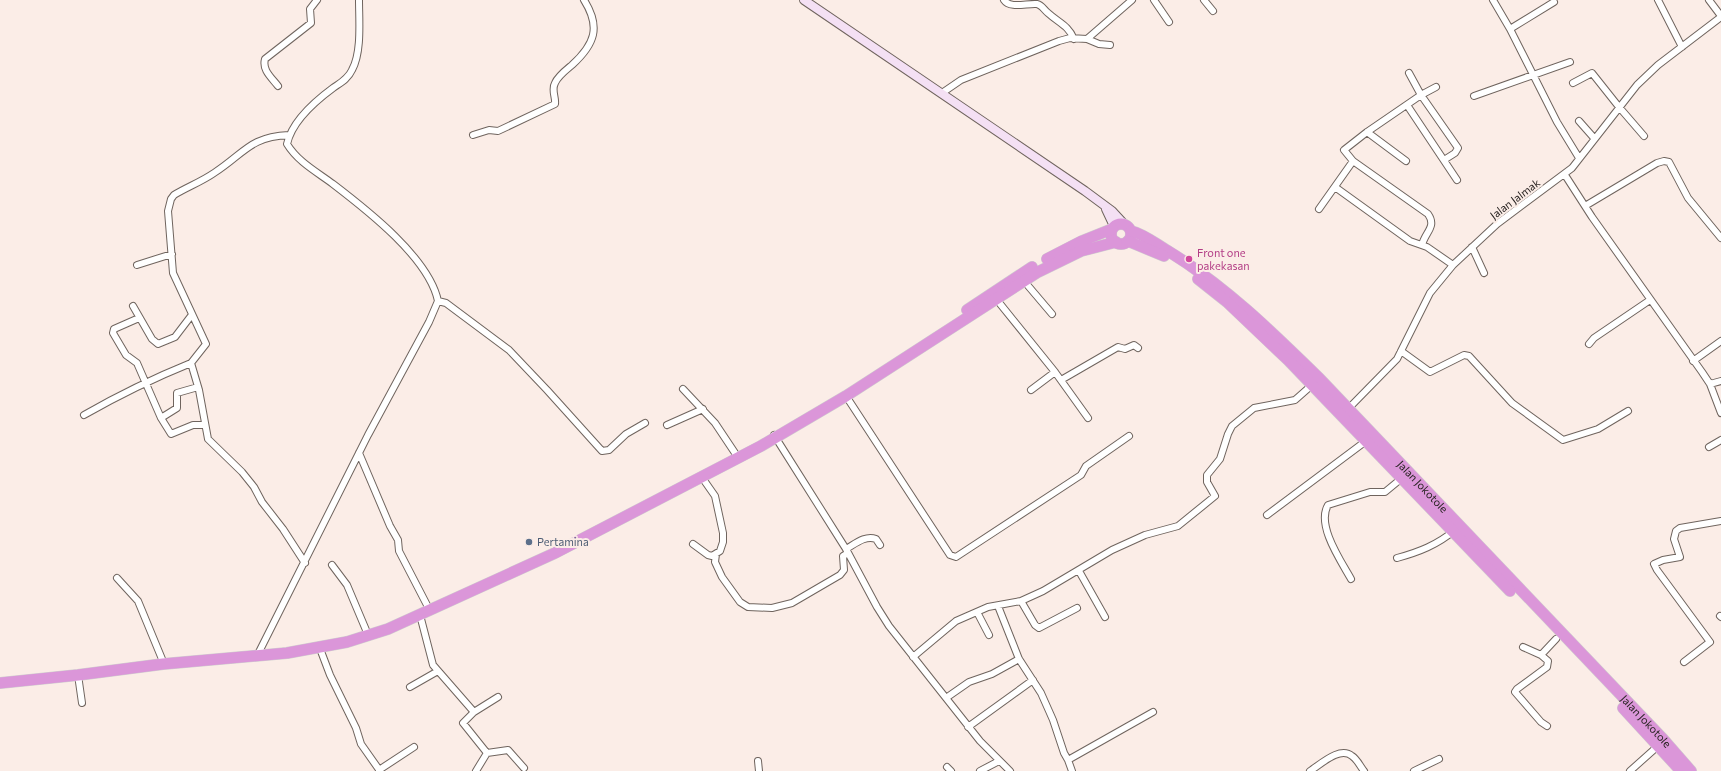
<svg xmlns="http://www.w3.org/2000/svg" width="1721" height="771" font-family="Commissioner,sans-serif">
  <rect width="100%" height="100%" fill="#fbede7"/>
  <g fill="none" stroke-linecap="round" stroke-linejoin="round">
    <g stroke="#6f645e" stroke-width="8">
      <path id="street" d="M 1004,0 C 1010,9 1027,3 1037,4 C 1042,5 1044,10 1048,13 C 1059,23 1068,25 1074,39
        M 1154,0 L 1169,22
        M 1204,0 L 1213,11
        M 1493,0 L 1510,29 L 1557,122 L 1579,158
        M 1658,0 L 1682,47
        M 1709,0 L 1721,16
        M 1510,29 L 1554,2
        M 1087,39 L 1099,44 L 1110,45
        M 1409,73 L 1421,95 L 1436,87
        M 1573,83 L 1592,73 L 1619,107 L 1644,136
        M 278,86 C 271,77 262,70 265,59 L 311,23 L 310,9 L 317,0
        M 942,93 L 961,80 L 1059,41 L 1070,38 L 1087,39 L 1132,0
        M 1474,96 L 1570,62
        M 1407,105 L 1457,180
        M 1579,121 L 1594,138
        M 1367,132 L 1406,161
        M 289,135 C 249,137 245,153 214,173 C 201,182 187,187 174,195 L 171,199 L 168,211 L 173,273 L 206,344 L 191,363 L 199,390 L 208,439 L 242,472 L 254,487 L 262,502 L 283,529 L 305,563
        M 473,135 L 489,130 L 498,131 L 555,104 C 556,97 551,90 555,83 C 558,76 566,70 572,65 C 595,44 601,27 584,0
        M 1565,175 L 1592,217 L 1702,372 L 1710,384 L 1721,413
        M 1335,187 L 1410,241 L 1427,247 L 1453,265
        M 1585,206 L 1657,163 L 1664,161 L 1669,162 L 1688,198 L 1721,238
        M 1319,209 L 1353,161
        M 1422,245 C 1425,232 1437,227 1428,214 L 1353,161 L 1344,150 L 1367,132 L 1421,95 L 1458,148 L 1455,153 L 1444,160
        M 1472,247 L 1484,273
        M 137,265 L 172,254
        M 1024,281 L 1052,314
        M 997,300 L 1055,372 L 1088,418
        M 438,301 L 446,303 L 509,350 L 547,390 L 602,451 L 609,450 L 626,434 L 645,423
        M 133,306 L 152,339 L 158,344 L 175,337 L 191,316
        M 139,318 L 114,329 L 113,333 L 126,355 L 137,363 L 161,418
        M 1589,344 L 1594,338 L 1650,300
        M 1401,351 L 1430,372 L 1464,355 L 1469,356 L 1512,403 L 1563,440 L 1598,429 L 1628,411
        M 1693,361 L 1721,341
        M 1061,380 L 1118,347 L 1125,349 L 1134,345 L 1138,348
        M 1710,384 L 1721,381
        M 198,387 L 177,393 L 177,408 L 161,418 L 171,434 L 193,425 L 204,425
        M 683,389 L 715,423 L 735,453
        M 1031,390 L 1055,372
        M 846,396 L 950,555 L 956,557 L 1081,475 L 1086,466 L 1129,436
        M 1347,410 L 1397,359 L 1430,293 L 1453,265 L 1497,224 L 1572,168 L 1637,85 L 1658,65 L 1721,17
        M 84,415 C 119,395 154,378 191,363
        M 667,425 L 703,409
        M 774,435 L 846,549 L 877,607 L 889,626 L 980,741 L 1010,771
        M 1709,447 L 1721,440
        M 359,453 L 390,526 L 398,540 L 399,551 L 428,607
        M 1267,515 L 1366,441
        M 693,544 L 708,555 L 712,556 L 720,551 L 723,542 L 723,533 L 715,496 L 701,476
        M 846,549 C 855,544 865,535 876,539 L 880,545
        M 716,554 L 715,562 L 722,577 L 740,602 L 748,607 L 772,608 L 792,603 L 840,575 L 844,570 L 843,556 L 848,553
        M 1397,558 C 1419,552 1437,545 1455,530
        M 332,565 L 347,585 L 366,630
        M 1079,571 L 1105,617
        M 117,578 L 138,601 L 162,659
        M 1351,579 C 1341,561 1316,525 1328,505 L 1370,492 L 1385,492 L 1402,478
        M 1021,601 L 1035,625 L 1039,628 L 1077,608
        M 998,606 L 1019,659 L 1041,693 L 1053,720 L 1064,753 L 1068,760 L 1153,712
        M 977,612 L 989,635
        M 420,615 L 433,665 L 474,712 L 463,723 L 487,753 L 476,771
        M 1720,616 L 1721,617
        M 319,646 L 330,675 L 356,728 L 361,744 L 380,771
        M 1523,647 L 1541,655
        M 257,656 L 368,435 L 429,322 L 438,301 C 429,258 367,210 333,184 C 317,172 298,162 287,144 C 292,121 314,102 333,88 C 340,83 348,79 352,70 C 362,52 359,20 359,0
        M 913,657 L 956,621 L 988,607 L 1021,601 L 1043,591 L 1112,550 L 1145,535 L 1178,526 L 1215,496 L 1207,482 L 1207,475 L 1220,459 L 1228,434 L 1232,426 L 1254,408 L 1295,400 L 1312,385
        M 1684,662 L 1710,642 L 1657,570 L 1654,564 L 1663,560 L 1680,557 L 1674,539 L 1676,531 L 1680,528 L 1721,521
        M 78,675 L 82,703
        M 410,687 L 438,671
        M 946,698 L 969,682 L 992,674 L 1019,659
        M 474,712 L 498,697
        M 1547,726 L 1541,722 L 1515,692 L 1517,689 L 1547,667 L 1548,661 L 1541,655 L 1556,639
        M 968,727 L 1033,680
        M 487,753 L 508,750 L 524,768
        M 1068,760 L 1072,771
        M 758,761 L 759,771
        M 947,767 L 951,771
        M 379,770 L 414,747
        M 980,771 L 999,761
        M 1310,771 C 1321,764 1340,746 1352,756 C 1357,759 1360,766 1364,771
        M 1414,771 L 1439,759
        M 1630,771 L 1658,746"/>
    </g>
    <g stroke="#6f645e" stroke-width="10">
      <path id="secondary" d="M 804,0 L 1085,191 L 1112,211 L 1124,224
        M 1106,209 L 1114,226"/>
    </g>
    <g stroke="#cfcece" stroke-width="12">
      <g id="highway">
        <circle cx="1121" cy="234" r="10"/>
        <path id="s1" d="M 1131,231 C 1144,234 1156,244 1168,251 C 1225,286 1271,331 1319,378 L 1663,739 L 1691,771"/>
        <path d="M 1128,241 L 1164,256"/>
        <path d="M 1047,259 L 1082,241 L 1112,229"/>
        <path d="M 1198,279 L 1227,302 L 1289,361 L 1510,591"/>
        <path d="M 967,310 L 1032,267"/>
        <path d="M 0,683 L 78,675 L 163,664 L 287,653 L 347,642 L 388,629 L 555,553 L 761,446 L 846,396 L 1038,272 L 1081,251 L 1116,242"/>
        <path d="M 1623,708 L 1681,771"/>
      </g>
    </g>
    <use href="#street" stroke="#fff" stroke-width="6"/>
    <use href="#secondary" stroke="#f4e0f4" stroke-width="8"/>
    <use href="#highway" stroke="#db96d9" stroke-width="11"/>
  </g>
  <circle fill="#d1479c" stroke="#fbede7" stroke-width="1.5" cx="1189" cy="259" r="4"/>
  <circle fill="#5c6f8a" stroke="#fbede7" stroke-width="1.5" cx="529" cy="542" r="4"/>
  <g text-anchor="middle" stroke-width="4" stroke-linejoin="round" paint-order="stroke">
    <g font-size="11" fill="#272220" stroke="#fbede7">
      <text transform="translate(1515 199) rotate(-37)" y="4">Jalan Jalmak</text>
      <text dy="4" stroke="none"><textPath href="#s1" startOffset="390">Jalan Jokotole</textPath></text>
      <text dy="4" stroke="none"><textPath href="#s1" startOffset="714">Jalan Jokotole</textPath></text>
    </g>
    <g font-size="11" fill="#b23c85" stroke="#fbede7" text-anchor="start">
      <text x="1197" y="257">Front one<tspan x="1197" dy="13">pakekasan</tspan></text>
    </g>
    <g font-size="11" fill="#4e5e75" stroke="#fbede7" text-anchor="start">
      <text x="537" y="546">Pertamina</text>
    </g>
  </g>
</svg>
